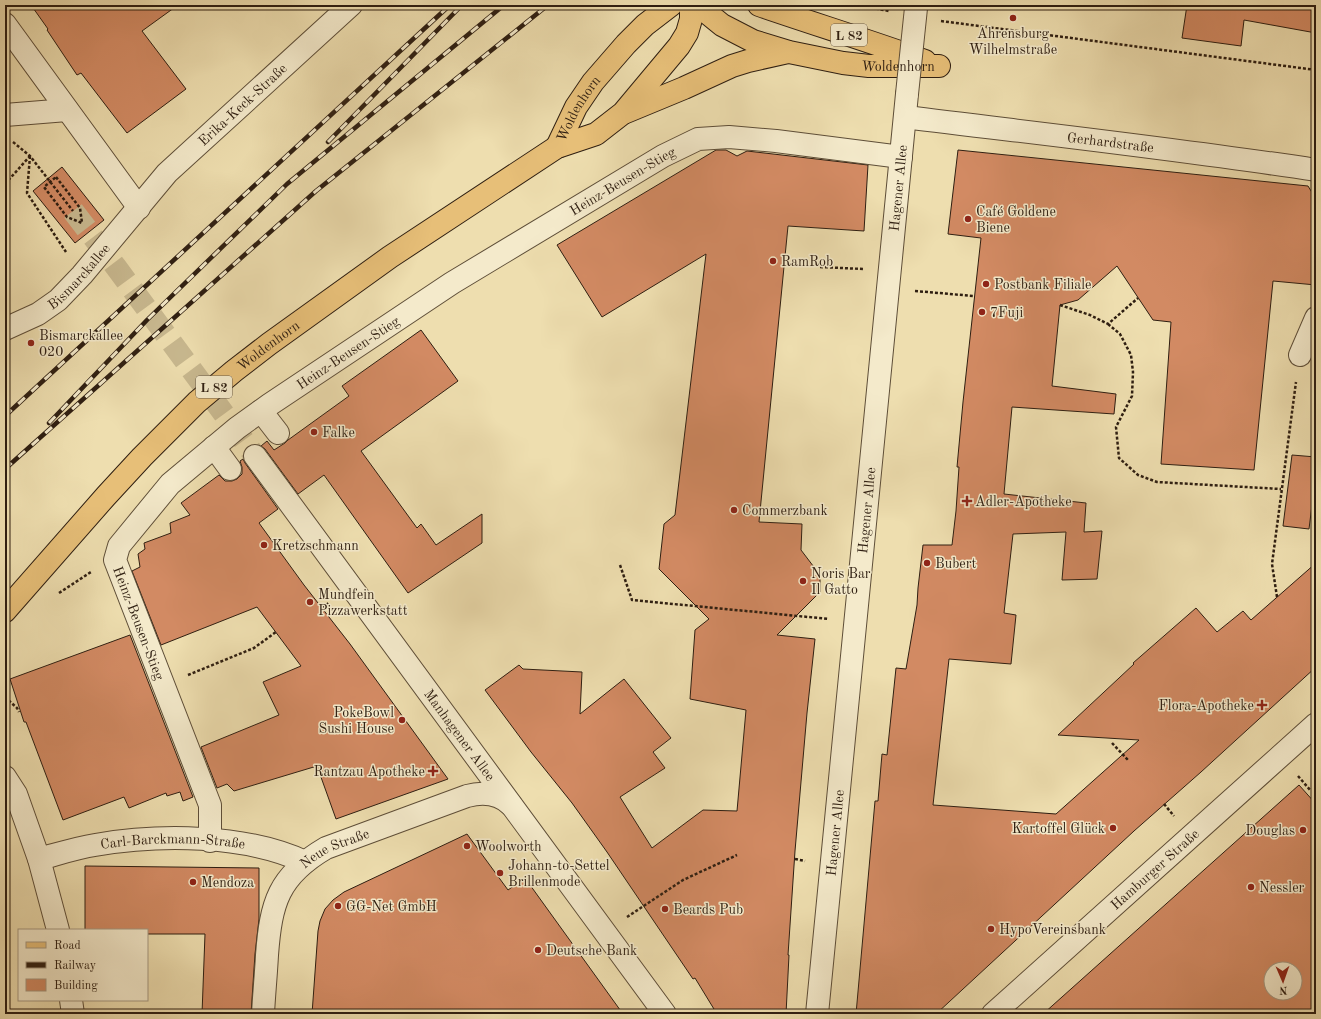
<svg xmlns="http://www.w3.org/2000/svg" width="1321" height="1019" font-family="'Old Standard TT',serif">
  <rect width="100%" height="100%" fill="#eedeaf"/>
  <filter id="stains"><feTurbulence type="fractalNoise" baseFrequency=".005" numOctaves="4"/><feColorMatrix values="0 0 0 0 .2 0 0 0 0 .09 0 0 0 0 .02 0 0 0 .5 -.17"/></filter>
  <radialGradient id="worn" r=".72"><stop offset=".6" stop-color="#630" stop-opacity="0"/><stop offset="1" stop-color="#630" stop-opacity=".3"/></radialGradient>
  <path fill="#d28a63" stroke="#2e1e11" fill-rule="evenodd" d="M 31,5 L 178,5 L 142,31 L 186,89 L 127,133 L 81,73 L 77,75 L 47,30 L 48,29 Z
    M 1187,5 L 1316,5 L 1316,33 L 1244,20 L 1241,46 L 1182,38 Z
    M 716,150 L 726,150 L 737,156 L 747,151 L 868,165 L 864,231 L 788,226 L 759,522 L 802,524 L 801,550 L 820,575 L 820,592 L 777,635 L 815,639 L 807,713 L 795,851 L 788,955 L 789,955 L 786,1014 L 717,1014 L 695,978 L 693,979 L 607,852 L 572,803 L 531,752 L 485,690 L 519,665 L 523,669 L 582,672 L 580,714 L 624,679 L 671,738 L 653,752 L 665,768 L 620,797 L 652,848 L 703,810 L 737,811 L 746,710 L 690,699 L 695,630 L 709,619 L 659,569 L 664,524 L 675,515 L 706,254 L 602,317 L 557,245 Z
    M 958,150 L 1308,186 L 1316,199 L 1316,285 L 1273,281 L 1254,470 L 1161,464 L 1171,322 L 1153,320 L 1117,266 L 1078,300 L 1060,305 L 1052,386 L 1116,394 L 1114,414 L 1012,407 L 1004,494 L 1086,503 L 1084,532 L 1102,531 L 1097,579 L 1062,580 L 1066,532 L 1013,534 L 1004,613 L 1016,615 L 1011,664 L 949,659 L 933,805 L 1056,814 L 1139,740 L 1058,735 L 1134,664 L 1133,663 L 1196,608 L 1217,632 L 1243,611 L 1251,620 L 1316,563 L 1316,667 L 1201,772 L 1134,831 L 936,1014 L 856,1014 L 875,801 L 878,801 L 882,754 L 887,755 L 896,668 L 906,669 L 917,605 L 918,588 L 923,545 L 952,545 L 956,511 L 959,467 L 957,467 L 963,402 L 981,238 L 948,234 Z
    M 62,167 L 104,220 L 75,243 L 33,191 Z
    M 421,330 L 458,381 L 361,451 L 417,528 L 421,524 L 436,545 L 482,514 L 482,543 L 408,593 L 324,475 L 298,494 L 265,449 L 261,446 L 267,441 L 274,450 L 285,443 L 288,440 L 349,396 L 342,386 Z
    M 1292,455 L 1316,457 L 1316,473 L 1309,529 L 1283,526 Z
    M 243,459 L 245,463 L 278,509 L 259,523 L 304,585 L 350,644 L 448,779 L 336,819 L 317,766 L 234,791 L 227,784 L 217,788 L 201,747 L 279,715 L 263,682 L 301,666 L 257,607 L 161,645 L 132,571 L 140,567 L 138,554 L 145,549 L 144,543 L 171,533 L 170,523 L 190,515 L 181,503 L 219,475 L 225,481 L 232,481 L 237,479 L 242,474 L 242,467 L 240,461 Z
    M 130,635 L 193,797 L 183,801 L 180,792 L 167,796 L 166,793 L 129,808 L 124,797 L 63,820 L 26,722 L 24,722 L 10,679 Z
    M 1299,785 L 1316,804 L 1316,1014 L 1043,1014 ZM 1271,969 L 1295,969 L 1295,993 L 1271,993 Z
    M 467,834 L 508,890 L 525,878 L 623,1014 L 312,1014 L 318,931 L 320,921 L 325,909 L 333,900 L 344,892 Z
    M 85,866 L 259,868 L 259,919 L 255,954 L 251,1014 L 202,1014 L 205,934 L 147,934 L 147,930 L 85,930 Z"/>
  <g fill="none" stroke-linecap="round" stroke-linejoin="round">
    <path stroke="#c8b88f" stroke-width="22" stroke-dasharray="22 11" stroke-linecap="butt" d="M 73,211 L 116,267 L 255,456"/>
    <g stroke="#5e4e38" stroke-width="24">
      <g id="minor">
        <path d="M 5,24 L 139,208"/>
        <path d="M 5,115 L 67,110"/>
        <path id="s1" d="M 905,117 C 1042,134 1179,149 1316,170"/>
        <path id="s2" d="M 5,329 L 38,314 L 58,300 L 82,275 L 167,173 L 351,5"/>
        <path d="M 1300,355 L 1316,318"/>
        <path d="M 261,411 L 278,433"/>
        <path d="M 214,447 L 230,469"/>
        <path id="s3" d="M 255,456 L 665,1014"/>
        <path d="M 5,777 L 16,794 L 39,859 L 58,930"/>
        <path id="s4" d="M 210,841 L 210,805 L 115,560 L 119,546 L 170,484 L 237,428 L 269,405 L 452,283 L 663,156 L 698,139 L 729,137 L 776,141 L 901,157"/>
        <path id="s5" d="M 39,859 C 58,854 76,848 95,845 C 159,834 245,834 305,862"/>
        <path d="M 71,1000 L 73,1014"/>
        <path id="s6" d="M 263,1014 C 264,994 266,975 267,955 C 271,903 278,876 326,848 L 467,796 C 482,792 499,793 511,805"/>
        <path id="s7" d="M 817,1014 L 907,94"/>
        <path id="s8" d="M 993,1014 L 1316,724"/>
      </g>
    </g>
    <g stroke="#2e1e11" stroke-width="24">
      <g id="major">
        <path id="s9" d="M 701,5 L 706,12 L 722,25 L 753,41 L 789,52 L 843,63 L 869,66 L 939,66"/>
        <path d="M 759,5 C 814,24 870,41 925,61"/>
        <path d="M 626,112 L 684,88 L 732,66 L 748,61 L 788,52"/>
        <path id="s10" d="M 557,147 L 576,107 L 593,82 L 626,44 L 645,25 L 671,5"/>
        <path id="s11" d="M 5,611 L 106,496 L 142,457 L 197,402 L 234,371 L 269,344 L 390,257 L 557,147 L 596,134 L 623,113 L 679,46 L 687,33 L 691,19 L 691,5"/>
      </g>
    </g>
    <path stroke="#2e1e11" stroke-width="2.5" stroke-dasharray="3 2" stroke-linecap="butt" d="M 856,5 L 889,11
      M 941,21 L 1316,70
      M 13,142 L 30,156 L 73,211
      M 30,156 L 27,193 L 66,252
      M 56,177 L 80,208 L 82,223 L 67,217 L 44,187 Z
      M 5,184 L 30,156
      M 820,267 L 863,269
      M 915,291 L 974,296
      M 1060,305 L 1090,315 L 1108,324 L 1138,298
      M 1108,324 L 1120,334 L 1131,355 L 1133,372 L 1132,396 L 1116,427 L 1119,458 L 1138,475 L 1157,482 L 1281,489
      M 620,565 L 632,600 L 829,619
      M 59,593 L 91,572
      M 1277,597 L 1272,564 L 1296,382
      M 322,608 L 330,602
      M 188,675 L 254,648 L 276,632
      M 5,697 L 17,708 L 19,712
      M 1112,743 L 1128,760
      M 1298,776 L 1311,791
      M 1164,804 L 1174,816
      M 795,859 L 805,861
      M 627,917 L 683,880 L 737,855"/>
    <use href="#minor" stroke="#f4eacb" stroke-width="22"/>
    <use href="#major" stroke="#e7bf78" stroke-width="22"/>
    <g stroke="#2e1e11" stroke-width="4.5">
      <path id="rail" d="M 328,142 L 462,5
        M 5,416 L 450,5
        M 49,423 L 147,320 L 287,184 L 504,5
        M 5,469 L 316,191 L 548,5"/>
    </g>
    <use href="#rail" stroke="#f4eacb" stroke-width="3" stroke-dasharray="9" stroke-linecap="butt"/>
    <g stroke="#5e4e38" stroke-width="24" stroke-linecap="butt">
      <path id="minor-bridge" d="M 907,94 L 916,8"/>
    </g>
    <use href="#minor-bridge" stroke="#f4eacb" stroke-width="22"/>
  </g>
  <g fill="#8f2418" stroke="#f4eacb" stroke-width="1.5">
    <circle cx="1013" cy="18" r="4"/>
    <circle cx="968" cy="219" r="4"/>
    <circle cx="773" cy="261" r="4"/>
    <circle cx="986" cy="284" r="4"/>
    <circle cx="982" cy="312" r="4"/>
    <circle cx="31" cy="343" r="4"/>
    <circle cx="314" cy="432" r="4"/>
    <path d="M965 495h4v4h4v4h-4v4h-4v-4h-4v-4h4z"/>
    <circle cx="734" cy="510" r="4"/>
    <circle cx="264" cy="545" r="4"/>
    <circle cx="927" cy="563" r="4"/>
    <circle cx="803" cy="581" r="4"/>
    <circle cx="310" cy="602" r="4"/>
    <path d="M1260 699h4v4h4v4h-4v4h-4v-4h-4v-4h4z"/>
    <circle cx="402" cy="720" r="4"/>
    <path d="M431 765h4v4h4v4h-4v4h-4v-4h-4v-4h4z"/>
    <circle cx="1113" cy="828" r="4"/>
    <circle cx="1303" cy="830" r="4"/>
    <circle cx="467" cy="846" r="4"/>
    <circle cx="500" cy="873" r="4"/>
    <circle cx="193" cy="882" r="4"/>
    <circle cx="1251" cy="887" r="4"/>
    <circle cx="338" cy="906" r="4"/>
    <circle cx="665" cy="909" r="4"/>
    <circle cx="991" cy="929" r="4"/>
    <circle cx="538" cy="950" r="4"/>
  </g>
  <g text-anchor="middle" stroke-width="3" stroke-linejoin="round" paint-order="stroke">
    <g fill="#f4eacb" stroke="#695b49" stroke-width="1">
      <rect x="831" y="24" width="36" height="22" rx="3"/>
      <rect x="196" y="376" width="36" height="22" rx="3"/>
    </g>
    <g font-size="13" font-weight="bold" fill="#2e1e11">
      <text x="849" y="40">L 82</text>
      <text x="214" y="392">L 82</text>
    </g>
    <g font-size="14" fill="#2e1e11" stroke="#f4eacb" text-anchor="start">
      <text x="1013" y="38" text-anchor="middle">Ahrensburg<tspan x="1013" dy="16">Wilhelmstraße</tspan></text>
      <text x="976" y="216">Café Goldene<tspan x="976" dy="16">Biene</tspan></text>
      <text x="781" y="266">RamRob</text>
      <text x="994" y="289">Postbank Filiale</text>
      <text x="990" y="317">7Fuji</text>
      <text x="39" y="340">Bismarckallee<tspan x="39" dy="16">020</tspan></text>
      <text x="322" y="437">Falke</text>
      <text x="975" y="506">Adler-Apotheke</text>
      <text x="742" y="515">Commerzbank</text>
      <text x="272" y="550">Kretzschmann</text>
      <text x="935" y="568">Bubert</text>
      <text x="811" y="578">Noris Bar<tspan x="811" dy="16">Il Gatto</tspan></text>
      <text x="318" y="599">Mundfein<tspan x="318" dy="16">Pizzawerkstatt</tspan></text>
      <text x="1254" y="710" text-anchor="end">Flora-Apotheke</text>
      <text x="394" y="717" text-anchor="end">PokeBowl<tspan x="394" dy="16">Sushi House</tspan></text>
      <text x="425" y="776" text-anchor="end">Rantzau Apotheke</text>
      <text x="1105" y="833" text-anchor="end">Kartoffel Glück</text>
      <text x="1295" y="835" text-anchor="end">Douglas</text>
      <text x="475" y="851">Woolworth</text>
      <text x="508" y="870">Johann-to-Settel<tspan x="508" dy="16">Brillenmode</tspan></text>
      <text x="201" y="887">Mendoza</text>
      <text x="1259" y="892">Nessler</text>
      <text x="346" y="911">GG-Net GmbH</text>
      <text x="673" y="914">Beards Pub</text>
      <text x="999" y="934">HypoVereinsbank</text>
      <text x="546" y="955">Deutsche Bank</text>
    </g>
    <g font-size="14" fill="#2e1e11" stroke="#f4eacb">
      <text dy="5" stroke="none"><textPath href="#s9" startOffset="212">Woldenhorn</textPath></text>
      <text dy="5" stroke="none"><textPath href="#s2" startOffset="330">Erika-Keck-Straße</textPath></text>
      <text dy="5" stroke="none"><textPath href="#s10" startOffset="44">Woldenhorn</textPath></text>
      <text dy="5" stroke="none"><textPath href="#s1" startOffset="207">Gerhardstraße</textPath></text>
      <text dy="5" stroke="none"><textPath href="#s4" startOffset="939">Heinz-Beusen-Stieg</textPath></text>
      <text dy="5" stroke="none"><textPath href="#s7" startOffset="830">Hagener Allee</textPath></text>
      <text dy="5" stroke="none"><textPath href="#s2" startOffset="92">Bismarckallee</textPath></text>
      <text dy="5" stroke="none"><textPath href="#s11" startOffset="375">Woldenhorn</textPath></text>
      <text dy="5" stroke="none"><textPath href="#s4" startOffset="615">Heinz-Beusen-Stieg</textPath></text>
      <text dy="5" stroke="none"><textPath href="#s7" startOffset="506">Hagener Allee</textPath></text>
      <text transform="translate(139 623) rotate(69)" y="5">Heinz-Beusen-Stieg</text>
      <text dy="5" stroke="none"><textPath href="#s3" startOffset="346">Manhagener Allee</textPath></text>
      <text dy="5" stroke="none"><textPath href="#s7" startOffset="182">Hagener Allee</textPath></text>
      <text dy="5" stroke="none"><textPath href="#s5" startOffset="136">Carl-Barckmann-Straße</textPath></text>
      <text dy="5" stroke="none"><textPath href="#s6" startOffset="196">Neue Straße</textPath></text>
      <text dy="5" stroke="none"><textPath href="#s8" startOffset="217">Hamburger Straße</textPath></text>
    </g>
  </g>
  <rect width="1321" height="1019" fill="none" stroke="#eedeaf" stroke-width="20"/>
  <rect x="6" y="6" width="1309" height="1007" fill="none" stroke="#2e1e11" stroke-width="2"/>
  <rect x="10" y="10" width="1301" height="999" fill="none" stroke="#2e1e11"/>
  <rect x="18" y="929" width="130" height="72" fill="#f4eacb" stroke="#a59881"/>
  <rect x="26" y="942" width="20" height="6" fill="#e7bf78" stroke="#a59881"/>
  <text x="54" y="949" font-size="12" fill="#2e1e11">Road</text>
  <rect x="26" y="962" width="20" height="6" fill="#2e1e11" stroke="#a59881"/>
  <text x="54" y="969" font-size="12" fill="#2e1e11">Railway</text>
  <rect x="26" y="979" width="20" height="12" fill="#d28a63" stroke="#a59881"/>
  <text x="54" y="989" font-size="12" fill="#2e1e11">Building</text>
  <g transform="translate(1283 981) rotate(178)"><circle r="19" fill="#f4eacb" stroke="#a59881"/>
  <path d="M0-3L7 15L0 10L-7 15Z" fill="#8f2418"/>
  <text y="-6" font-size="11" font-weight="bold" text-anchor="middle" fill="#2e1e11">N</text>
  </g>
  <rect width="100%" height="100%" filter="url(#stains)"/>
  <rect width="100%" height="100%" fill="url(#worn)"/>
</svg>
